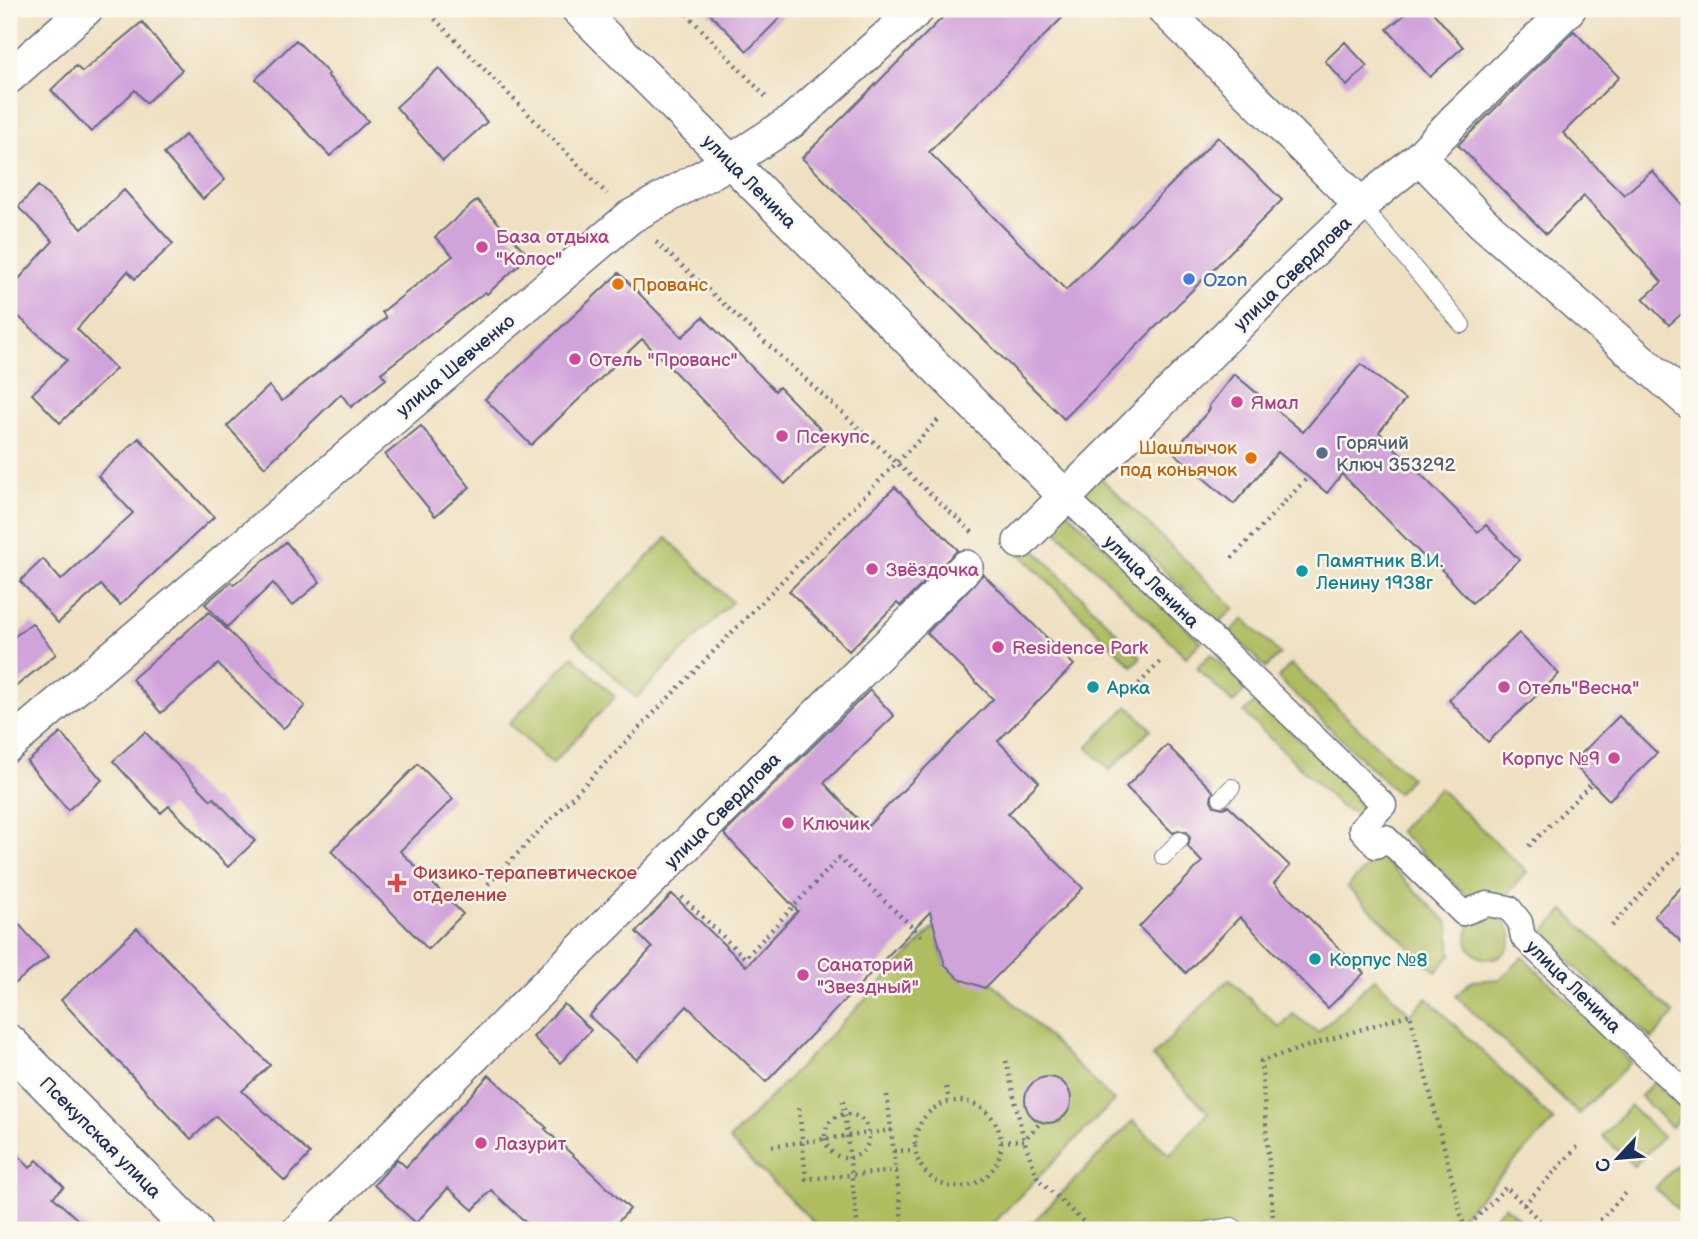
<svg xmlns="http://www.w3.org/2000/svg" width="1698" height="1239" font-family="'Balsamiq Sans',sans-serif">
  <rect width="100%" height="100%" fill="#fbf7ec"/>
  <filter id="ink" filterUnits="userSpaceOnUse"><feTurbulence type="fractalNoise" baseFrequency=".0143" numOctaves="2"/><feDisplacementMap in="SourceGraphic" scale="14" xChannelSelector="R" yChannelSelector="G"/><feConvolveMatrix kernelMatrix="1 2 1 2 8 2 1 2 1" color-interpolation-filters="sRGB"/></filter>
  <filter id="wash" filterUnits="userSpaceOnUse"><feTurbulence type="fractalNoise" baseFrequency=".00686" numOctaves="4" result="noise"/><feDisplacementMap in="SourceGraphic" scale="28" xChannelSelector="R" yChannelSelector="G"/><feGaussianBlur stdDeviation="1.57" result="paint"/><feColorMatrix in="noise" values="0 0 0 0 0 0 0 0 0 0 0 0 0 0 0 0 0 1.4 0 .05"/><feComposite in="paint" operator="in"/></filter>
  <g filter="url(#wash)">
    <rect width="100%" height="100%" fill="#efe0c1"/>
    <path fill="#afbd60" stroke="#65765f" stroke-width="2" d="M 1098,475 L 1234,608 L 1219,623 L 1082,491 Z
      M 1061,505 L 1201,642 L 1186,657 L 1045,520 Z
      M 667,538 L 732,602 L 636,698 L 572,635 Z
      M 1030,545 L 1141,657 L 1132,666 L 1020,554 Z
      M 1244,619 L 1280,654 L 1266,668 L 1230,632 Z
      M 1211,654 L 1247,689 L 1233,703 L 1197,668 Z
      M 573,656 L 615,697 L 552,764 L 509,724 Z
      M 1291,664 L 1411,778 L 1397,793 L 1278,678 Z
      M 1258,699 L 1354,794 L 1364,817 L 1342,808 L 1244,713 Z
      M 1128,706 L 1151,729 L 1110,770 L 1087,747 Z
      M 1439,788 L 1527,872 L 1504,897 L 1486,890 L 1469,898 L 1399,831 Z
      M 1379,855 L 1449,924 L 1451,955 L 1436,972 L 1347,887 Z
      M 1564,910 L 1674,1014 L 1652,1039 L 1541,935 Z
      M1467 937a22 22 0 1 1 44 0a22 22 0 1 1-44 0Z
      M 935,927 L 944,936 L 938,942 L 945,965 L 991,981 L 1114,1101 L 986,1230 L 822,1230 L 729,1140 Z
      M 1523,957 L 1631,1062 L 1579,1114 L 1456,996 L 1471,981 L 1501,979 Z
      M 1375,978 L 1410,1014 L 1427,998 L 1554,1121 L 1448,1230 L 1025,1230 L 1133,1121 L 1170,1155 L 1208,1112 L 1152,1057 L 1229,979 L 1280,1028 L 1293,1014 L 1318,1032 Z
      M 1654,1082 L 1685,1112 L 1671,1127 L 1640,1096 Z
      M 1630,1106 L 1663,1137 L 1634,1166 L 1602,1136 Z
      M 1689,1152 L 1689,1220 L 1655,1188 Z
      M 1505,1206 L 1524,1224 L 1518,1230 L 1481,1230 Z"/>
    <g id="blocks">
      <path fill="#d1a3db" d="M 705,9 L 789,9 L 747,51 Z
        M 951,9 L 1071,9 L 929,152 L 1066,290 L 1218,137 L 1282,200 L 1064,419 L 802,158 Z
        M 1412,9 L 1430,9 L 1463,47 L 1430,77 L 1387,29 Z
        M 142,22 L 182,70 L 146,103 L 135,90 L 91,132 L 51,90 L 76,66 L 82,72 Z
        M 1574,31 L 1619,77 L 1563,133 L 1624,195 L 1652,171 L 1689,212 L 1689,311 L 1687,309 L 1669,325 L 1643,299 L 1662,282 L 1584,196 L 1546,234 L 1458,145 Z
        M 296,40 L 329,74 L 327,75 L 368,121 L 330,156 L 256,79 Z
        M 1345,42 L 1367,66 L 1347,86 L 1325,61 Z
        M 439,68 L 487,122 L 443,161 L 396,107 Z
        M 185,135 L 225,180 L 203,199 L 164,154 Z
        M 38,186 L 82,229 L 124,190 L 173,244 L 135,279 L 128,271 L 77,329 L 116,369 L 60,423 L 32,394 L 67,360 L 9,308 L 9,290 L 53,241 L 18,207 Z
        M 477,200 L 529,256 L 487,294 L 485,292 L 381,373 L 386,379 L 351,407 L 341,394 L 265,467 L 227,426 L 269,386 L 282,401 L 386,318 L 382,312 L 453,256 L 435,237 Z
        M 619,273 L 682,337 L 703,317 L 775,391 L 779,387 L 830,439 L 785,484 L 642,339 L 531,445 L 485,399 Z
        M 1361,364 L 1405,400 L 1379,432 L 1478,532 L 1486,525 L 1519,560 L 1472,603 L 1432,559 L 1429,562 L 1342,474 L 1327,493 L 1278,452 L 1234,504 L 1173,452 L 1210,409 L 1209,406 L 1234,374 L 1303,432 Z
        M 421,426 L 470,487 L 435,516 L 385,455 Z
        M 139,438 L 214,517 L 120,605 L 101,585 L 58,623 L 20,581 L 43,559 L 61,580 L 133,513 L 98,476 Z
        M 895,487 L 958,550 L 900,606 L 897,603 L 849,651 L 789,591 Z
        M 286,542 L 320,582 L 292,606 L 273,583 L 227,627 L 205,604 L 231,582 L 234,585 Z
        M 983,574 L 1074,665 L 998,741 L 1039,782 L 1008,814 L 1083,888 L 985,988 L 959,979 L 945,965 L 930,912 L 766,1082 L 687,1006 L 637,1060 L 589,1016 L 652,948 L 636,932 L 672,894 L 746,966 L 798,911 L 724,834 L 870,690 L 894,716 L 824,783 L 866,828 L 993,699 L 927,633 Z
        M 209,612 L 305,706 L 283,729 L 218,664 L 161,713 L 132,679 Z
        M 32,623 L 56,654 L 9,692 L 9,641 Z
        M 1519,633 L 1559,674 L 1488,742 L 1449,700 Z
        M 1619,716 L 1657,753 L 1609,800 L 1572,763 Z
        M 145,732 L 211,800 L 214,798 L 255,841 L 228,867 L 169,806 L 161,813 L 113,761 Z
        M 61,733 L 102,780 L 68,810 L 27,762 Z
        M 1167,745 L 1213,791 L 1211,800 L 1214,806 L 1223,808 L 1228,806 L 1290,866 L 1274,883 L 1364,973 L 1328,1008 L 1240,917 L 1186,973 L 1139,927 L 1202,862 L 1188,847 L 1190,838 L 1187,832 L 1178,830 L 1173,833 L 1126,787 Z
        M 418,764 L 453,799 L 400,851 L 463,914 L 428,949 L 331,851 Z
        M 1689,879 L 1689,949 L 1654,916 Z
        M 9,913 L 48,957 L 9,988 Z
        M 137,928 L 270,1065 L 242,1091 L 310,1154 L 285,1181 L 216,1116 L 191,1139 L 61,1000 Z
        M 564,1004 L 591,1030 L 560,1063 L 533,1037 Z
        M 489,1075 L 547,1128 L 545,1129 L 630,1209 L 610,1230 L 534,1230 L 491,1190 L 473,1210 L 448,1188 L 416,1223 L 374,1185 L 397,1159 L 406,1167 Z
        M1025 1100a23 23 0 1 1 46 0a23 23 0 1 1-46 0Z
        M 9,1145 L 30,1168 L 37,1160 L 64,1187 L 53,1197 L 89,1230 L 9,1230 Z"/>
    </g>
  </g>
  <g filter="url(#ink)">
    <use href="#blocks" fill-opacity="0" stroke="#656d81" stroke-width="2"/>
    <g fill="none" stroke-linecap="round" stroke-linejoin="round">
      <g stroke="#656d81" stroke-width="18">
        <path id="service" d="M 1361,205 L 1462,325
          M 1221,798 L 1232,787
          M 1163,857 L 1180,840
          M 1208,1230 L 1232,1226 L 1238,1230"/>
      </g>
      <g stroke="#656d81" stroke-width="27">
        <path id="pedestrian" d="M 1065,496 L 1384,805 L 1361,829 L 1376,846 L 1385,837 L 1463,913 L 1487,904 L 1509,908 L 1520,922 L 1523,937 L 1689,1097"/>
      </g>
      <g stroke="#656d81" stroke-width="36">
        <path id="minor" d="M 578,9 L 1065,496
          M 1164,9 L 1361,205
          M 9,77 L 86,9
          M 1420,157 L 1483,223 L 1689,402
          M 1020,542 L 1297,266 L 1361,205 L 1420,157 L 1454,121 L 1569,9
          M 9,745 L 630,217 L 731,161 L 791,122 L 918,9
          M 299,1230 L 966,567"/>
      </g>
      <g stroke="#656d81" stroke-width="41">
        <path id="tertiary" d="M 9,1044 L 193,1230"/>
      </g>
      <path stroke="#656d81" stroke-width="4.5" stroke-dasharray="2 5" stroke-linecap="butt" d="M 425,9 L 607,194
        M 682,9 L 768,99
        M 656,242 L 972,532
        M 1232,558 L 1308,477
        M 1134,689 L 1162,660
        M 1529,846 L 1592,783
        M 488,884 L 941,417
        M 682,897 L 745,958 L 839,858 L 924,938
        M 1612,926 L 1689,842
        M 1006,1061 L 1024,1140 L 1038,1179 L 1092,1230
        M 946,1087 L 949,1101
        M 887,1095 L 903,1230
        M915 1144a43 43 0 1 1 86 0a43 43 0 1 1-86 0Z
        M 843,1101 L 858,1230
        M 799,1108 L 806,1179 L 897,1171
        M825 1136a22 22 0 1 1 44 0a22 22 0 1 1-44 0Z
        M 1001,1142 L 1024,1140 L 1042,1121
        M 772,1146 L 892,1130
        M 894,1151 L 914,1150
        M 1524,1205 L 1579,1145
        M 1274,1230 L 1261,1061 L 1410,1014 L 1465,1230
        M 1465,1230 L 1506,1187 L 1544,1225
        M 1539,1230 L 1544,1225 L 1549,1230
        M 1590,1230 L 1627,1192"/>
      <use href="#service" stroke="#fff" stroke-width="16"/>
      <use href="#pedestrian" stroke="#fff" stroke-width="24"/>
      <use href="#minor" stroke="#fff" stroke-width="33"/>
      <use href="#tertiary" stroke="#fff" stroke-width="38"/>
    </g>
  </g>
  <g fill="#d1479c" stroke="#fbf7ec" stroke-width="2.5">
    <circle cx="482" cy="247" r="7"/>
    <circle cx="575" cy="359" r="7"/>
    <circle cx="1237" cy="402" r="7"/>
    <circle cx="782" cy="436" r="7"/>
    <circle cx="872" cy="569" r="7"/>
    <circle cx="998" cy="647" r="7"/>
    <circle cx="1504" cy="687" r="7"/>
    <circle cx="1614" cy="758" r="7"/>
    <circle cx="788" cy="823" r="7"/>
    <circle cx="803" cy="975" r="7"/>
    <circle cx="481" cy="1143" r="7"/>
  </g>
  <circle fill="#3f7fe0" stroke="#fbf7ec" stroke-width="2.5" cx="1189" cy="279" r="7"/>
  <g fill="#e8710a" stroke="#fbf7ec" stroke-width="2.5">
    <circle cx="618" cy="284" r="7"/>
    <circle cx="1251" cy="458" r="7"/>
  </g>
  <circle fill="#5c6f8a" stroke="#fbf7ec" stroke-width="2.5" cx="1322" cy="453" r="7"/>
  <g fill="#0f9aa8" stroke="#fbf7ec" stroke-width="2.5">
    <circle cx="1302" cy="571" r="7"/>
    <circle cx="1093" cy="687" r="7"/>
    <circle cx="1315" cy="959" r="7"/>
  </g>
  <path fill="#e0444e" stroke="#fbf7ec" stroke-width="2.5" d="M393.5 872.5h7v7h7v7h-7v7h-7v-7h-7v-7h7z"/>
  <g text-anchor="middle" stroke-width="5" stroke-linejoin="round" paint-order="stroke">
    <g font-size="19" fill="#1b2f5e" stroke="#fbf7ec">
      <text transform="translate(750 181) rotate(45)" y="7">улица Ленина</text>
      <text transform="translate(1292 273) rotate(-44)" y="7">улица Свердлова</text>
      <text transform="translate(455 365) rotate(-40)" y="7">улица Шевченко</text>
      <text transform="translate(1152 581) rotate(44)" y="7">улица Ленина</text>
      <text transform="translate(722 810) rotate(-45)" y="7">улица Свердлова</text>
      <text transform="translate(1574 986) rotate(44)" y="7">улица Ленина</text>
      <text transform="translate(101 1137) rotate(45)" y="7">Псекупская улица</text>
    </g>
    <g font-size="19" fill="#b23c85" stroke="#fbf7ec" text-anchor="start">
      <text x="496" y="243">База отдыха<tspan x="496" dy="22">"Колос"</tspan></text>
      <text x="589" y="366">Отель "Прованс"</text>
      <text x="1251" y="409">Ямал</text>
      <text x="796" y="443">Псекупс</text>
      <text x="886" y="576">Звёздочка</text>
      <text x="1012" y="654">Residence Park</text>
      <text x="1518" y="694">Отель"Весна"</text>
      <text x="1600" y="765" text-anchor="end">Корпус №9</text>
      <text x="802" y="830">Ключик</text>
      <text x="817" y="971">Санаторий<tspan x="817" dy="22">"Звездный"</tspan></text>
      <text x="495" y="1150">Лазурит</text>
    </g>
    <g font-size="19" fill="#366cbe" stroke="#fbf7ec" text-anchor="start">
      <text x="1203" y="286">Ozon</text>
    </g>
    <g font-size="19" fill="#c56008" stroke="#fbf7ec" text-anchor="start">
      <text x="632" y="291">Прованс</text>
      <text x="1237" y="454" text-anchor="end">Шашлычок<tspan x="1237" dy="22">под коньячок</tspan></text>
    </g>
    <g font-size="19" fill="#4e5e75" stroke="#fbf7ec" text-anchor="start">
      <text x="1336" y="449">Горячий<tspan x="1336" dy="22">Ключ 353292</tspan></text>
    </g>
    <g font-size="19" fill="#0d838f" stroke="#fbf7ec" text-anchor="start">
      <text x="1316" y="567">Памятник В.И.<tspan x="1316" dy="22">Ленину 1938г</tspan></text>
      <text x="1107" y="694">Арка</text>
      <text x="1329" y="966">Корпус №8</text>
    </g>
    <g font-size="19" fill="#be3a42" stroke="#fbf7ec" text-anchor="start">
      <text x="413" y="879">Физико-терапевтическое<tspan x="413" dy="22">отделение</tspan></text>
    </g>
  </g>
  <rect width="1698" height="1239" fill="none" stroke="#fbf7ec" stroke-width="35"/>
  <g transform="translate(1618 1158) rotate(244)" stroke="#fbf7ec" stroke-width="5" paint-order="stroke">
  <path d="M0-5L12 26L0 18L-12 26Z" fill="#1b2f5e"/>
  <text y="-10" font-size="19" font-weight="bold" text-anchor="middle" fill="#1b2f5e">С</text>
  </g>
</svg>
